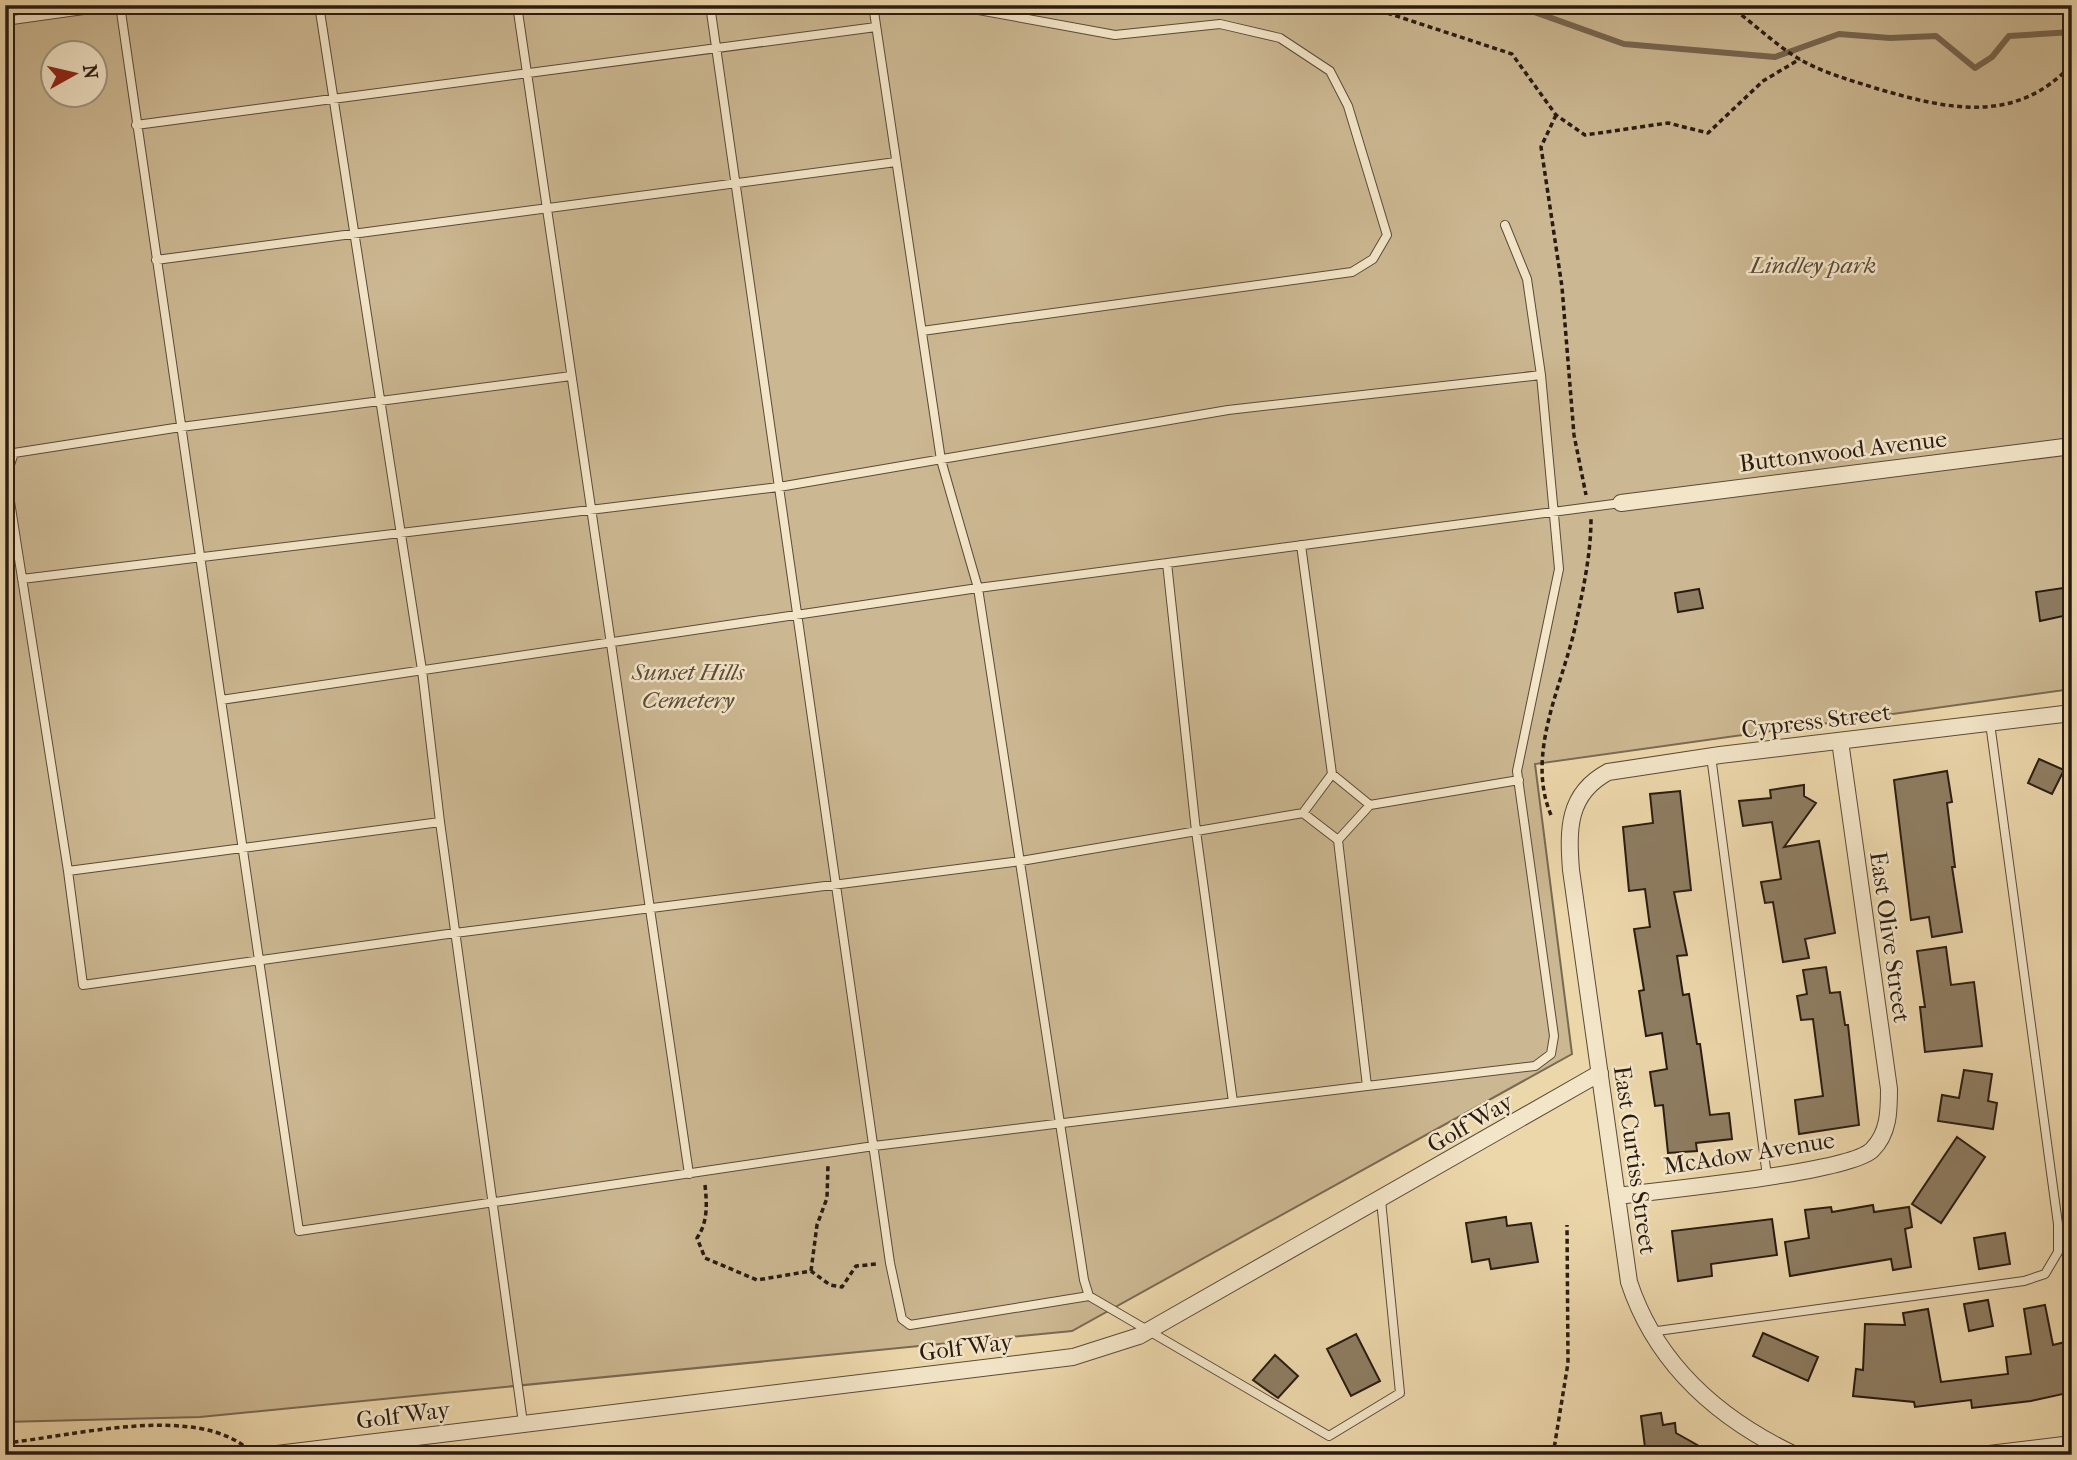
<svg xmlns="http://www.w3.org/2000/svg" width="2077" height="1460" font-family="'IM FELL French Canon',serif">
  <rect width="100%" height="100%" fill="#ecd7ab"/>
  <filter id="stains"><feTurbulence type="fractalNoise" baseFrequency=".00286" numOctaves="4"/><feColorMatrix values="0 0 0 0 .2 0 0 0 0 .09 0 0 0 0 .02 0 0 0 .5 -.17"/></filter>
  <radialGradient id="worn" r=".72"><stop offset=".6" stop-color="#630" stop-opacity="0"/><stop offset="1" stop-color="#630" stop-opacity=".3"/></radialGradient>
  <path fill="#cbb791" stroke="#7a6952" stroke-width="2" fill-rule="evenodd" d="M 5,5 L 2072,5 L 2072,689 L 1535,764 L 1572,1054 L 1072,1331 L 200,1417 L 5,1422 ZM 52,52 L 94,52 L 94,94 L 52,94 Z"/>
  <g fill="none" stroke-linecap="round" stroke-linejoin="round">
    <path stroke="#76654f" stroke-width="6" d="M 1515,5 L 1624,44 L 1775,57 L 1839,34 L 1890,38 L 1936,36 L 1975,68 L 1992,57 L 2009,36 L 2072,32"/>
  </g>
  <path fill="#8e7d62" stroke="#291b13" stroke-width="2" d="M 2063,588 L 2072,598 L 2068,615 L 2040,621 L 2036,592 Z
    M 1699,589 L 1703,608 L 1678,612 L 1675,593 Z
    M 2039,759 L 2064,770 L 2052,794 L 2028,783 Z
    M 1947,771 L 1952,802 L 1947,803 L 1955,867 L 1952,867 L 1962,932 L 1932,937 L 1929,917 L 1911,920 L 1894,780 Z
    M 1804,785 L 1804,796 L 1816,803 L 1784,847 L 1819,841 L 1835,933 L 1805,939 L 1809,958 L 1783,962 L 1773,902 L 1765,903 L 1761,882 L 1781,879 L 1772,822 L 1743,826 L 1739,801 L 1771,798 L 1770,790 Z
    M 1680,791 L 1691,890 L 1674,892 L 1687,955 L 1677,956 L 1683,995 L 1689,994 L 1697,1044 L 1700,1044 L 1710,1115 L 1729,1113 L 1732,1139 L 1696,1143 L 1697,1151 L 1668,1153 L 1663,1105 L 1655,1106 L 1650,1072 L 1667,1069 L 1662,1033 L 1646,1036 L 1639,991 L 1644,990 L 1634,929 L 1650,927 L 1645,889 L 1629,891 L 1623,827 L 1653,823 L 1650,794 Z
    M 1946,947 L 1951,985 L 1974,982 L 1982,1046 L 1925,1052 L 1920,1007 L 1925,1007 L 1917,951 Z
    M 1826,967 L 1830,993 L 1840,992 L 1845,1025 L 1848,1025 L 1859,1125 L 1799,1134 L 1795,1100 L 1823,1096 L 1813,1019 L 1801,1020 L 1797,996 L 1807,994 L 1803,970 Z
    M 1964,1070 L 1992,1074 L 1988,1101 L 1997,1103 L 1993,1129 L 1938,1121 L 1942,1095 L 1959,1098 Z
    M 1957,1137 L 1985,1157 L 1941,1223 L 1912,1204 Z
    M 1873,1205 L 1874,1212 L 1909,1207 L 1912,1227 L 1905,1229 L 1911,1267 L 1893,1270 L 1891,1259 L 1790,1276 L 1785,1242 L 1809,1238 L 1805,1210 L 1831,1207 L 1832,1212 Z
    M 1506,1217 L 1507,1226 L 1531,1223 L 1538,1262 L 1491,1269 L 1489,1259 L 1472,1262 L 1466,1223 Z
    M 1772,1219 L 1777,1255 L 1711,1264 L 1712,1276 L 1678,1281 L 1672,1231 Z
    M 2005,1233 L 2010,1264 L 1979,1269 L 1974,1238 Z
    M 1988,1300 L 1993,1326 L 1969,1331 L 1964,1304 Z
    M 2045,1305 L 2053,1345 L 2065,1342 L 2072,1370 L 2072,1392 L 2031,1401 L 1972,1408 L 1971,1400 L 1915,1407 L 1914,1402 L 1853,1396 L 1856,1369 L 1863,1370 L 1865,1324 L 1905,1325 L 1903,1313 L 1928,1309 L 1941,1382 L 2008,1374 L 2006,1357 L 2031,1354 L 2024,1309 Z
    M 1763,1333 L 1818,1357 L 1808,1381 L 1753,1356 Z
    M 1356,1334 L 1380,1381 L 1351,1396 L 1327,1349 Z
    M 1275,1355 L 1298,1376 L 1278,1398 L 1253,1380 Z
    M 1661,1413 L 1663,1425 L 1675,1423 L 1676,1433 L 1715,1455 L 1646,1455 L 1641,1416 Z"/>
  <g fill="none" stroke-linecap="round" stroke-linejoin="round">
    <g stroke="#5a4a39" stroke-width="10">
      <path id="service" d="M 120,5 L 221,700 L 978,588 L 941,460 L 873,5
        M 319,5 L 422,670 L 440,822
        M 517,5 L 689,1174
        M 710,5 L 890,1263 L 902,1319 L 910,1325 L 1089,1296 L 1329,1436 L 1400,1393 L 1381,1200
        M 5,21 L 119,5
        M 136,125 L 876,27
        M 156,260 L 896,162
        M 922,331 L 1352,272 L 1373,259 L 1387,235 L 1348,106 L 1330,71 L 1280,38 L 1220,24 L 1115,35 L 951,5
        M 1301,545 L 1332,774
        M 1167,563 L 1196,831 L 1233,1102
        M 22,579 L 779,487 L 1228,410 L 1541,375
        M 221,700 C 246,877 273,1054 299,1231 L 874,1146 L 1367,1086 L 1338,840 L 1303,813 L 1021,861 L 455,933 L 83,985 L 68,871 L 440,822 C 467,1022 495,1222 523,1423
        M 1711,756 L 1767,1176
        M 1370,805 L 1519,780
        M 1303,813 L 1332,774 L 1370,805 L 1338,840
        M 68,871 L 6,476 L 14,453 L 181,427 L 571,376
        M 1367,1086 L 1535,1066 L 1551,1054 L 1554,1036 L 1517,771 L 1559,569 L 1541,375 L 1527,279 L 1505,225
        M 1089,1296 L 1084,1280 L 978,588 L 1621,503
        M 1650,1332 L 2024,1281 L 2045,1274 L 2058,1252 L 2058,1224 L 1990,723"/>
    </g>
    <g stroke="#5a4a39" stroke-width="18">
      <path id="minor" d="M 1621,503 L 2072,446
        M 1617,1196 C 1661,1190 1848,1173 1872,1150 C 1889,1133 1889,1111 1889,1089 L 1840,741
        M 269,1455 L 1073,1357 L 1139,1336 L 1600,1073
        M 1795,1455 C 1719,1419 1656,1364 1629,1282 L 1571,870 C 1568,830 1567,794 1608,772 L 1720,755 L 2072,713
        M 1981,1455 L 2072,1444"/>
    </g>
    <path stroke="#291b13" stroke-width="3.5" stroke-dasharray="5 3.5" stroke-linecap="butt" d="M 1363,5 L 1512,54 L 1556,115 L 1585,135 L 1668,123 L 1708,133 L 1763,81 L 1800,59
      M 1728,5 C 1751,21 1772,42 1796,57 C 1820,72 1847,79 1875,88 C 1946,109 2016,126 2072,64
      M 1556,115 L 1541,147 L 1562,287 L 1574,435 L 1586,495
      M 1551,815 C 1526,756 1560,690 1574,632 C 1582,595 1591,556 1591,519
      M 705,1185 C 707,1204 708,1222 697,1238 L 705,1258 L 757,1280 L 811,1271 L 830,1285 L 842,1287 L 856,1266 L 877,1264
      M 811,1271 L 817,1225 L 827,1198 L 828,1164
      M 5,1443 C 70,1437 201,1401 252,1453
      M 1553,1455 L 1568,1363 L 1567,1225"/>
    <use href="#service" stroke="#f3e5c8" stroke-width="8"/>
    <use href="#minor" stroke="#f3e5c8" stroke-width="16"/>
  </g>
  <g text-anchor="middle" stroke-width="5" stroke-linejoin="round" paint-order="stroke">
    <g font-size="24" font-style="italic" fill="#5a4a39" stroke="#f3e5c8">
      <text x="1813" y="273">Lindley park</text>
      <text x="688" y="680">Sunset Hills<tspan x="688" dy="28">Cemetery</tspan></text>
    </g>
    <g font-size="24" fill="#291b13" stroke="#f3e5c8">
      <text transform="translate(1843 451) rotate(-7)" y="8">Buttonwood Avenue</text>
      <text transform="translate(1816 721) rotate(-7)" y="8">Cypress Street</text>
      <text transform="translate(1890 937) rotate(82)" y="8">East Olive Street</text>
      <text transform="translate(1470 1123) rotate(-30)" y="8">Golf Way</text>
      <text transform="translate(1749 1153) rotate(-9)" y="8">McAdow Avenue</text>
      <text transform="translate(1635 1160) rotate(82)" y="8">East Curtiss Street</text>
      <text transform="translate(966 1347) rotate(-7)" y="8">Golf Way</text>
      <text transform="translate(403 1415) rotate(-7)" y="8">Golf Way</text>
    </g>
  </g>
  <rect width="2077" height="1460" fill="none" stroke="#ecd7ab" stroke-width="28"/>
  <rect x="7" y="7" width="2063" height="1446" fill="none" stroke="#291b13" stroke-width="3.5"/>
  <rect x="14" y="14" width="2049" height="1432" fill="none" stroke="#291b13" stroke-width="2"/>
  <g transform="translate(74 74) rotate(82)"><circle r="33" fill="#f3e5c8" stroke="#a29480" stroke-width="2"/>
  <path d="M0-5L12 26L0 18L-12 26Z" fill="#8f2418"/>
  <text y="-10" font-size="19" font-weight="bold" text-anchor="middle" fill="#291b13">N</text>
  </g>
  <rect width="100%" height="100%" filter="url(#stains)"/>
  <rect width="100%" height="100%" fill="url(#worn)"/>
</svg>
